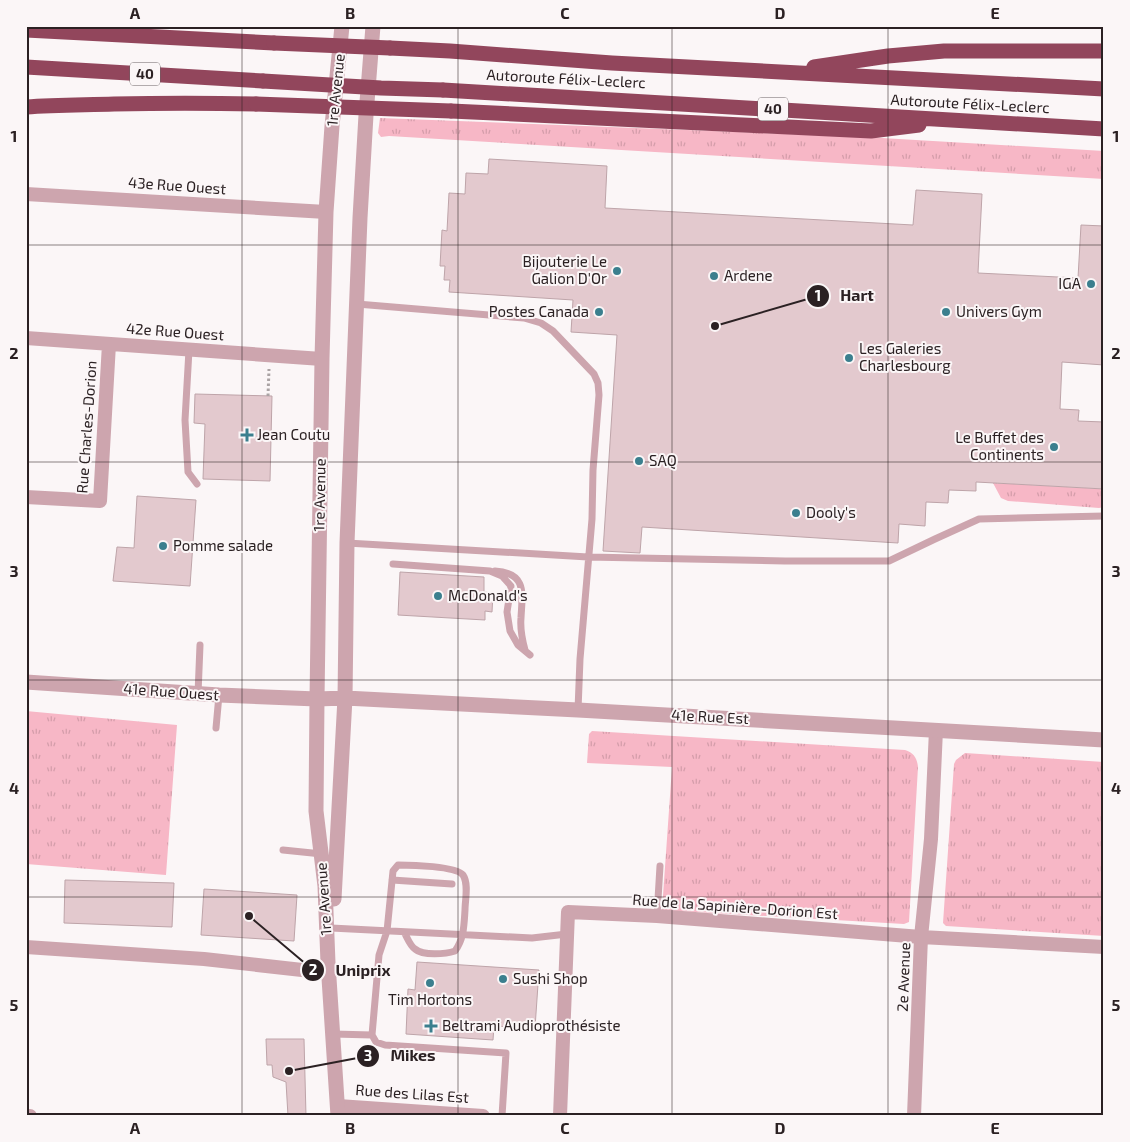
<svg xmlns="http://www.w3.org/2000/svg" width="1130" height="1142" font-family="'Exo 2',sans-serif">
  <defs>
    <pattern id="grass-tufts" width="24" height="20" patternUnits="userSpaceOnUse" patternTransform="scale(1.25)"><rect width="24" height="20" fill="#f7b7c6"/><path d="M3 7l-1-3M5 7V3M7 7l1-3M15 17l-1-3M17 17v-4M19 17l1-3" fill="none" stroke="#d49daa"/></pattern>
  </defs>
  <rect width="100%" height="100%" fill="#fbf6f7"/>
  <path fill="url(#grass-tufts)" d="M 380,118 L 865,137 L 1104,151 L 1104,179 L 389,136 L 381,137 L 378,133 Z
    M 993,483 L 1104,489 L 1104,507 L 1099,508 L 1008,501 L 1001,498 Z
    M 26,711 L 177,725 L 166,875 L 26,864 Z
    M 592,731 L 905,750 C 914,753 917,758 918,767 L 909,922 L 904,924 L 662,910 L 672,767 L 587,763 L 589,734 Z
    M 965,753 L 1104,762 L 1104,936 L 946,926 L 943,923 L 954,764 L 956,760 Z"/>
  <path fill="#e3c9ce" stroke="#bea4a9" d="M 489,159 L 607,166 L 605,208 L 913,225 L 916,190 L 982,194 L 978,273 L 1078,278 L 1081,225 L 1104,226 L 1104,365 L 1062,362 L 1060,409 L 1079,410 L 1078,421 L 1104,422 L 1104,489 L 976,482 L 976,491 L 949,490 L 948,503 L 926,502 L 925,526 L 899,524 L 898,543 L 642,527 L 640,553 L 603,551 L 617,335 L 571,332 L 573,300 L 449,292 L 450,280 L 444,280 L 445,266 L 440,266 L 442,230 L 447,231 L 449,193 L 465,194 L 466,173 L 488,174 Z
    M 195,394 L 272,396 L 270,481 L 203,479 L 205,424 L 194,423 Z
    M 137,496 L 196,500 L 190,586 L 113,581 L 117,547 L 134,548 Z
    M 400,572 L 484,577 L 484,592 L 493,593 L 492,612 L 485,611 L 485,620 L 398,615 Z
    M 65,880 L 174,883 L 172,927 L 64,923 Z
    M 204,889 L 297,895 L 294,941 L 201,935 Z
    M 417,962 L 539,970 L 535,1028 L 494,1026 L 493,1040 L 406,1034 L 408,989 L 415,990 Z
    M 266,1039 L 304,1039 L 306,1116 L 288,1116 L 286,1082 L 273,1077 L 272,1065 L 267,1065 Z"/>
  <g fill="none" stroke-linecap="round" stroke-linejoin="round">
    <path stroke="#aaa3a4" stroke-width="3" stroke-dasharray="2.5 2.5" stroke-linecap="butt" d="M 268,396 L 269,369"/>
    <path stroke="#cda5ae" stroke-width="7" d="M 357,304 L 524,318 L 541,323 L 553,331 L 594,374 L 598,383 L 599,395 L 593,470 L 592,519 L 580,659 L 578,710
      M 189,350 L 185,420 L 188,472 L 197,484
      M 347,543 L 588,557 L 785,561 L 889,561 L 935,539 L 979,519 L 1104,516
      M 393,564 L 490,571 L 502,576 L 511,586 L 507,612 L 510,631 L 518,645 L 530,655
      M 495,571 C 528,573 522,595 521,618 C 520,629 522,639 525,650
      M 198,694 L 200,645
      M 216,728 L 219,695
      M 283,850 L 322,854
      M 392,880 L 452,884
      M 657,916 L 660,866
      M 331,928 L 532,938 L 567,934
      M 333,1034 L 372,1035 L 379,955 L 387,931 L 393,871 L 398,865 C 411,865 456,866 463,875 C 469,884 465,900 465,910 C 464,925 464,939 455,951 C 446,954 423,956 415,949 C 410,946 407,937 404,932
      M 372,1035 L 376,1042 L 385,1045 L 506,1053 L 502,1116"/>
    <path stroke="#cda5ae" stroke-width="14" d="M 26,194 L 326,212
      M 26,338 L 322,359
      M 26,497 L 100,501 L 109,344
      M 26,947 L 204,959 L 329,973
      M 338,1106 L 483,1116
      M 26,1116 L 30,1116
      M 560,1116 L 568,912 L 657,916 L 921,937 L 1104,947
      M 914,1116 L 921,937 L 931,839 L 936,730"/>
    <path stroke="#cda5ae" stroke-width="15" d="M 26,682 L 219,695 L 317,699 L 345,698 L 578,710 L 1104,740
      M 334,899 L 345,698 L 347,543 L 360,218 L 366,115 L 373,26
      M 338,1116 L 328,963 L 325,886 L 316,811 L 317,699 L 322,359 L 326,212 L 332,126 L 342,26"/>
    <path stroke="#92465c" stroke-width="15" d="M 26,30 L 274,43
      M 390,48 L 450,51 L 612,63 L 1104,89
      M 26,67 L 263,81
      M 814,67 L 888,56 L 944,51 L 1104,51
      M 443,90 L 1104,129
      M 26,107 C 56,105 85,105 114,104 C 161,103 209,103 256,104
      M 451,111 L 871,131 L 919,125"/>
    <path stroke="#92465c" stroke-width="15" d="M 274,43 L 390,48
      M 263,81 L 381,88 L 443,90
      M 256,104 L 451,111"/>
  </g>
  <path fill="none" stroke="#2b2123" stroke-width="1" stroke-opacity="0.55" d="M 242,26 L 242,1116M 458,26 L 458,1116M 672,26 L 672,1116M 888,26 L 888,1116M 26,245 L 1104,245M 26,462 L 1104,462M 26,680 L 1104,680M 26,897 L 1104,897"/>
  <g fill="#3b7f8e" stroke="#fbf6f7" stroke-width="2">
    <circle cx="617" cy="271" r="5"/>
    <circle cx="714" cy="276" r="5"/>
    <circle cx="1091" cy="284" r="5"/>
    <circle cx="599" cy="312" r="5"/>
    <circle cx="946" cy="312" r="5"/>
    <circle cx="849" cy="358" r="5"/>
    <path d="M244.5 427.5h5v5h5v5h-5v5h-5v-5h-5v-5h5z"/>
    <circle cx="1054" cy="447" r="5"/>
    <circle cx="639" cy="461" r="5"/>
    <circle cx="796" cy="513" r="5"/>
    <circle cx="163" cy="546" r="5"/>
    <circle cx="438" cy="596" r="5"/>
    <circle cx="503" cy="979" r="5"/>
    <circle cx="430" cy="983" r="5"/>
    <path d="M428.5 1018.5h5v5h5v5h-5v5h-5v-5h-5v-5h5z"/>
  </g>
  <g text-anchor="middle" stroke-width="4" stroke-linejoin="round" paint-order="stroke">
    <g fill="#fbf6f7" stroke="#696163" stroke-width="1">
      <rect x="130" y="62.5" width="30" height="23" rx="4"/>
      <rect x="758" y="97.5" width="30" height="23" rx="4"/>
    </g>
    <g font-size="14" font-weight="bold" fill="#2b2123">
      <text x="145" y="79">40</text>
      <text x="773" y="114">40</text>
    </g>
    <g font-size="15" fill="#2b2123" stroke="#fbf6f7">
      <text transform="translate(566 79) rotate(3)" y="5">Autoroute Félix-Leclerc</text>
      <text transform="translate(336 90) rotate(-84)" y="5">1re Avenue</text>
      <text transform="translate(970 104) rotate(3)" y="5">Autoroute Félix-Leclerc</text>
      <text transform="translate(177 186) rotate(4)" y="5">43e Rue Ouest</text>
      <text transform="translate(175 332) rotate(4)" y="5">42e Rue Ouest</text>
      <text transform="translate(87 427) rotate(-86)" y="5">Rue Charles-Dorion</text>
      <text transform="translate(320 495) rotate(-89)" y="5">1re Avenue</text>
      <text transform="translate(171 692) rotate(4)" y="5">41e Rue Ouest</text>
      <text transform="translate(710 717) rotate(3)" y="5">41e Rue Est</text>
      <text transform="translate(324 899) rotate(-94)" y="5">1re Avenue</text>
      <text transform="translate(735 907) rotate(4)" y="5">Rue de la Sapinière-Dorion Est</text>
      <text transform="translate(904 977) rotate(-88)" y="5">2e Avenue</text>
      <text transform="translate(412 1094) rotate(4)" y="5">Rue des Lilas Est</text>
    </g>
    <g font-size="15" fill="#2b2123" stroke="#fbf6f7" text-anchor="start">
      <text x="607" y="267" text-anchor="end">Bijouterie Le<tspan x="607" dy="17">Galion D'Or</tspan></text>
      <text x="724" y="281">Ardene</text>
      <text x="1081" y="289" text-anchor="end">IGA</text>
      <text x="589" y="317" text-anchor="end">Postes Canada</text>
      <text x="956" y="317">Univers Gym</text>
      <text x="859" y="354">Les Galeries<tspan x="859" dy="17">Charlesbourg</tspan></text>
      <text x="257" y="440">Jean Coutu</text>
      <text x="1044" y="443" text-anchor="end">Le Buffet des<tspan x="1044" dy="17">Continents</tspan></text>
      <text x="649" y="466">SAQ</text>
      <text x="806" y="518">Dooly's</text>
      <text x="173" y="551">Pomme salade</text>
      <text x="448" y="601">McDonald's</text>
      <text x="513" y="984">Sushi Shop</text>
      <text x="430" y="1005" text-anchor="middle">Tim Hortons</text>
      <text x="442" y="1031">Beltrami Audioprothésiste</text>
    </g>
  </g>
  <path fill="none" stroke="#2b2123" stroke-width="2" d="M715 326L818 296M249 916L313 970M289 1071L368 1056"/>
  <g fill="#2b2123" stroke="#fbf6f7" stroke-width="2">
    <circle cx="715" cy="326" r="5"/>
    <circle cx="249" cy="916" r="5"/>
    <circle cx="289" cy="1071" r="5"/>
    <circle cx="818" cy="296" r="12"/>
    <circle cx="313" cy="970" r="12"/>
    <circle cx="368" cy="1056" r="12"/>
  </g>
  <g font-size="15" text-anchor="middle" font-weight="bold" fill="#fff">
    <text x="818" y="301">1</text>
    <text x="313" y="975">2</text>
    <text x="368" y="1061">3</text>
  </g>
  <g font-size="16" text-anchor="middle" font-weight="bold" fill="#2b2123" stroke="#fbf6f7" stroke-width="4" stroke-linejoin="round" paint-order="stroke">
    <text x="857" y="301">Hart</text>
    <text x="363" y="976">Uniprix</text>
    <text x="413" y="1061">Mikes</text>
  </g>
  <rect width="1130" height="1142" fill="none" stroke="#fbf6f7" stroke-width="55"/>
  <rect x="28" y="28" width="1074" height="1086" fill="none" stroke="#2b2123" stroke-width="2"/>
  <g font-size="16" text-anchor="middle" font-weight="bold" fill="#2b2123">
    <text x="135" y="19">A</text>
    <text x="350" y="19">B</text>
    <text x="565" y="19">C</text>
    <text x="780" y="19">D</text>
    <text x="995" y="19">E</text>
    <text x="14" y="142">1</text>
    <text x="1116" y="142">1</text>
    <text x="14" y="359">2</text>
    <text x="1116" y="359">2</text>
    <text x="14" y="577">3</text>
    <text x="1116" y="577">3</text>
    <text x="14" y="794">4</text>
    <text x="1116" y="794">4</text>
    <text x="14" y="1011">5</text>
    <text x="1116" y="1011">5</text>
    <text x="135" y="1134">A</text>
    <text x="350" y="1134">B</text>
    <text x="565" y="1134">C</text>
    <text x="780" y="1134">D</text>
    <text x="995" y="1134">E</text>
  </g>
</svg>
